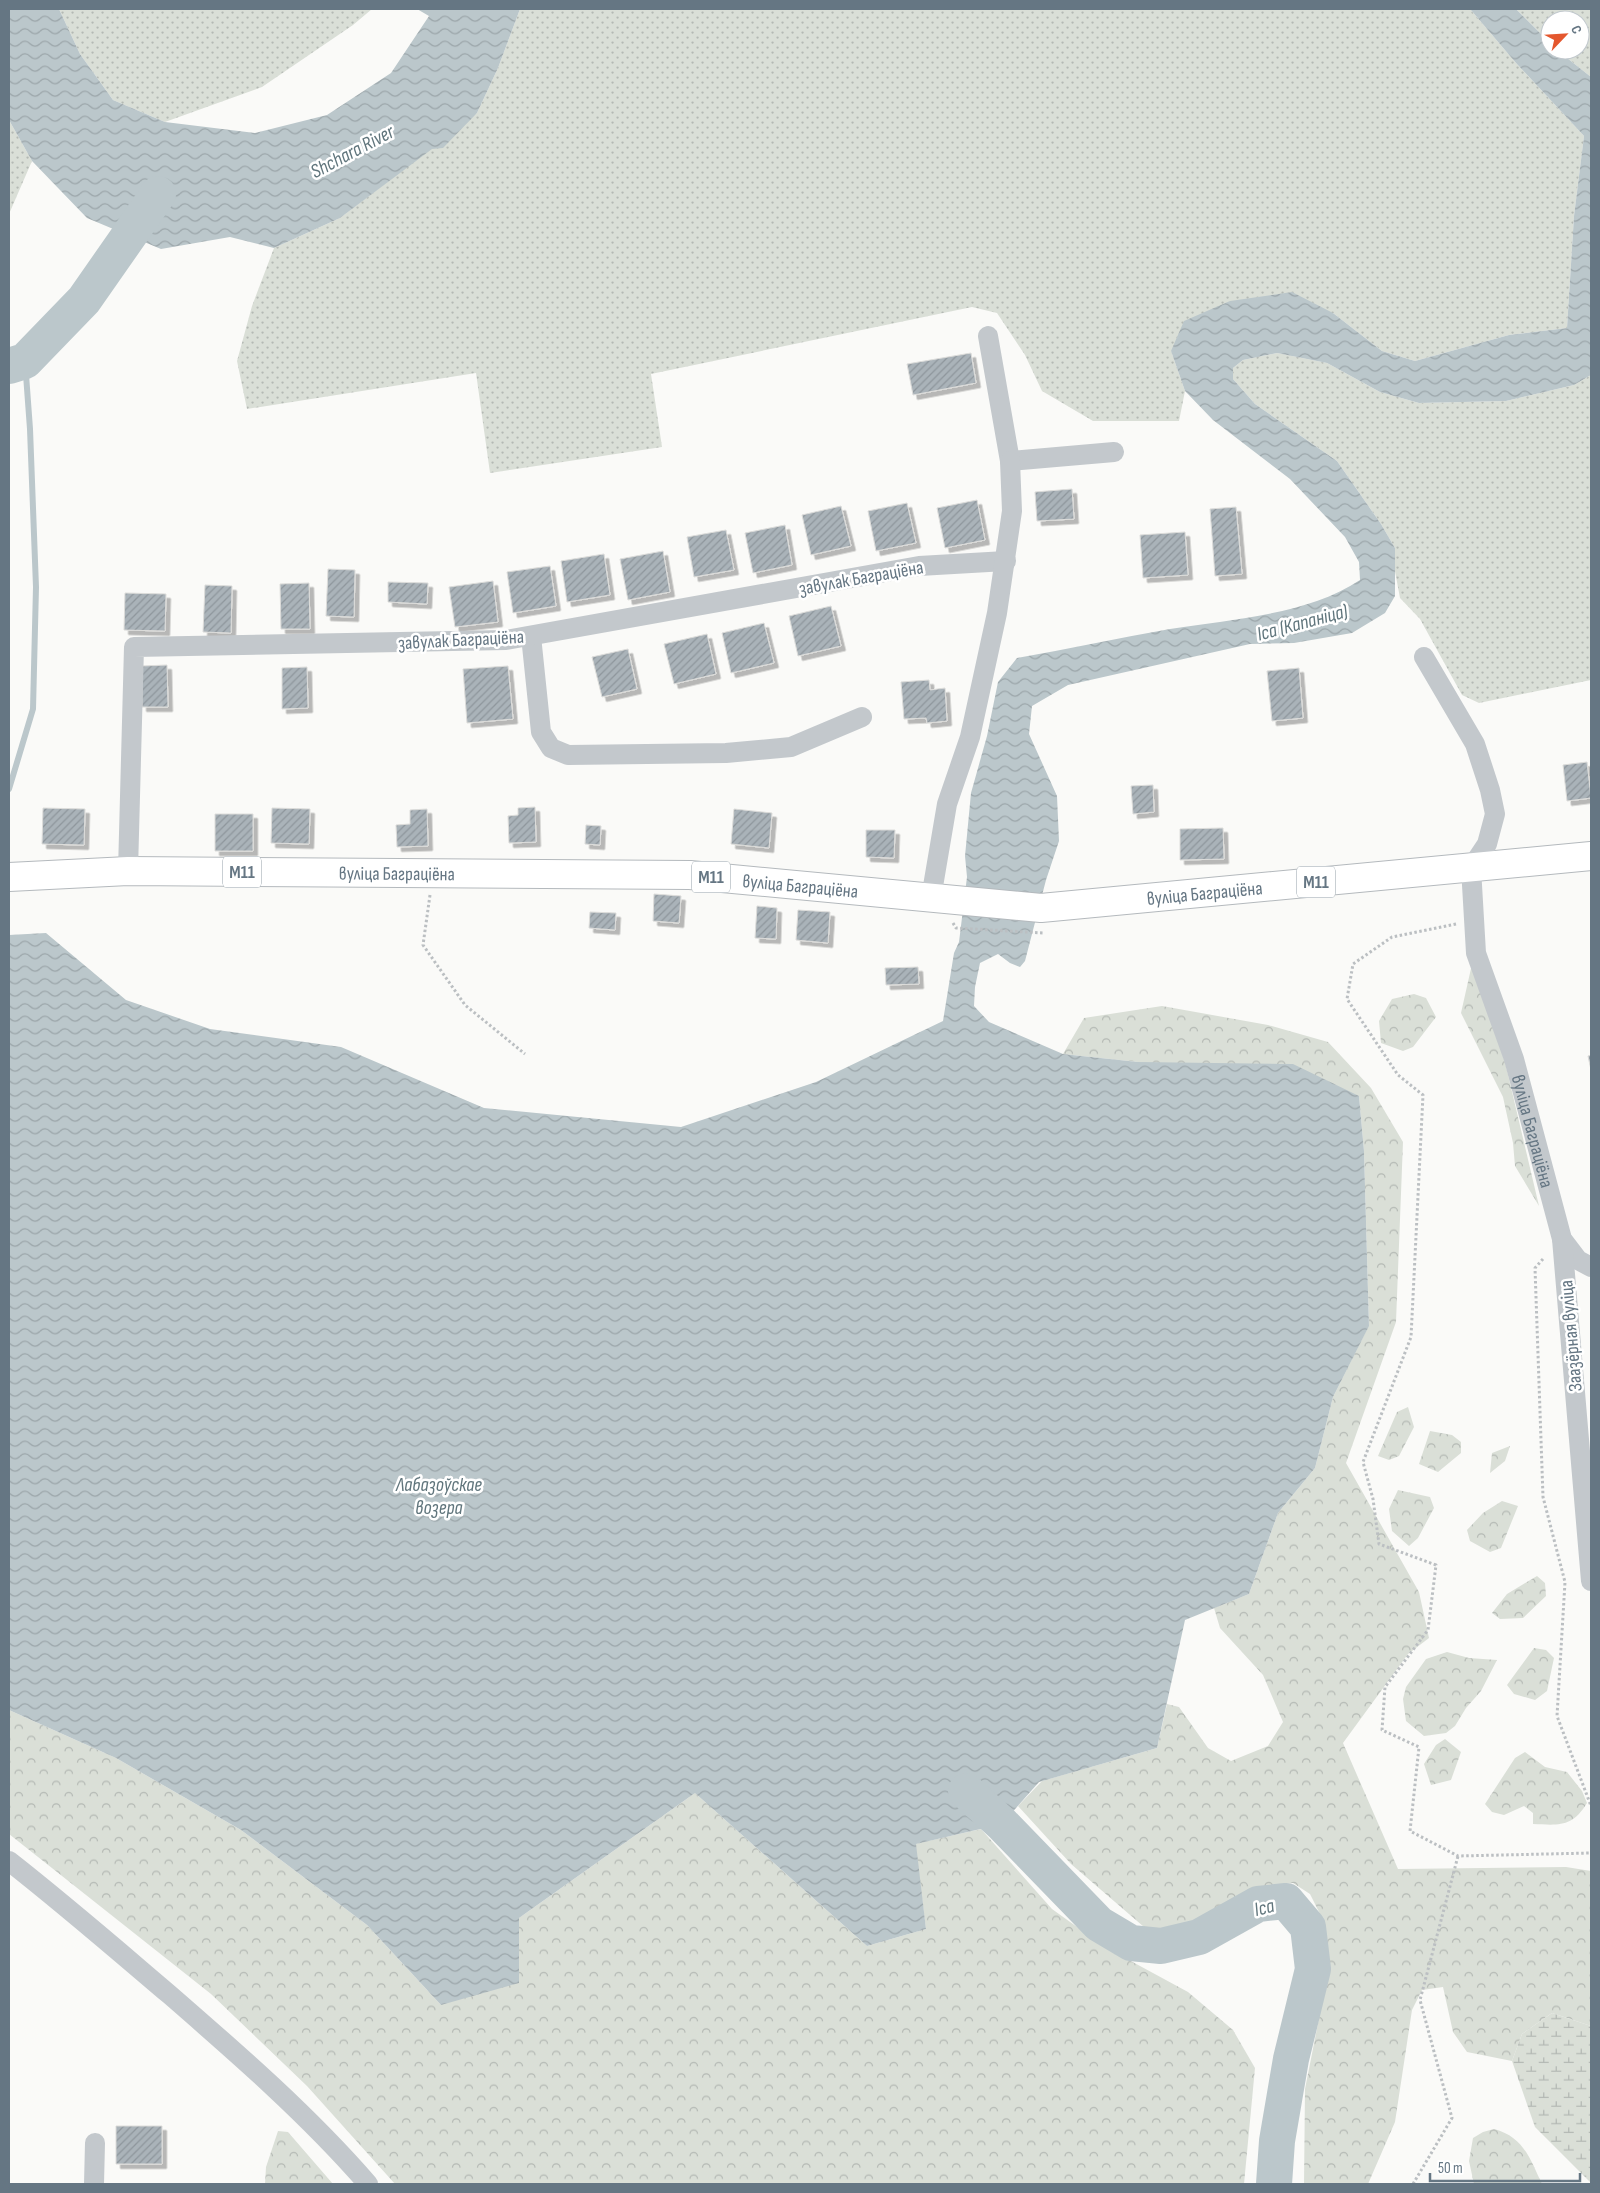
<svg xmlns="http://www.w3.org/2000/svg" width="1600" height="2193" font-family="'Sofia Sans Condensed',sans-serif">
  <defs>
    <pattern id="grass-dots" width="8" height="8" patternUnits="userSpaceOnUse" patternTransform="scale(1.25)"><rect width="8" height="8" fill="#dadfd7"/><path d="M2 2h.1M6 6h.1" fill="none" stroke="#b4b9b4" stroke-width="1.8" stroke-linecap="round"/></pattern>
    <pattern id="forest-crowns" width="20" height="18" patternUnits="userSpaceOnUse" patternTransform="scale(1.25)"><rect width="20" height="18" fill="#dadfd7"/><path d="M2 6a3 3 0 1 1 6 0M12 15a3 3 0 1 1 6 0" fill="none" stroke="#b4b9b4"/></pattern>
    <pattern id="wetland-marsh" width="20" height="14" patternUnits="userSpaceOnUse" patternTransform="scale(1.25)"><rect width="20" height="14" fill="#dadfd7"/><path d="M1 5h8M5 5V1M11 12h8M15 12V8" fill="none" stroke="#b4b9b4"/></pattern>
    <pattern id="water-waves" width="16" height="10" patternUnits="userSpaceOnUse" patternTransform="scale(1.25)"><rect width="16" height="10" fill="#bbc7cb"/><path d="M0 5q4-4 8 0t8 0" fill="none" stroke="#9ca6aa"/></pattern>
    <pattern id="building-hatch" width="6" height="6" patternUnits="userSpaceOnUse" patternTransform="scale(1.25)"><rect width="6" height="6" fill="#aab3b9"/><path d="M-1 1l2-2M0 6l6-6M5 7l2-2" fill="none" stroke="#8e969c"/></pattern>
    <filter id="shadow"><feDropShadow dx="4.5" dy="4.5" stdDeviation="0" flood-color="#0004"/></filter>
  </defs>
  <rect width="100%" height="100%" fill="#fafaf8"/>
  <path fill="url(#grass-dots)" d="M 59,9 L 372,9 L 353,25 L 262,87 L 165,122 L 113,100 L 80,54 Z
    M 520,9 L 1470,9 L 1516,63 L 1584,136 L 1574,216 L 1567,328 L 1509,335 L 1415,361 L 1382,351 L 1333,313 L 1171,351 L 1185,391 L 1179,421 L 1093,421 L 1042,391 L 1025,355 L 997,313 L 972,307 L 651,374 L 662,447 L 490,473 L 476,373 L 247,409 L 237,361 L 252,306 L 274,248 L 340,218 L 477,113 L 498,68 Z
    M 1516,9 L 1591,9 L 1591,77 L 1557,50 L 1580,50 L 1580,20 L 1550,20 L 1550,43 Z
    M 9,120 L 32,161 L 9,214 Z
    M 1277,353 L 1327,363 L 1380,392 L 1419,403 L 1506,401 L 1574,385 L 1591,375 L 1591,680 L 1479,703 L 1462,695 L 1420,619 L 1400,598 L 1394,566 L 1395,548 L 1381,524 L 1337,461 L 1255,404 L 1233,379 L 1233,368 L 1243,360 Z"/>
  <path fill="url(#forest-crowns)" d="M 1472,964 L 1505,1062 L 1539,1206 L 1515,1166 L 1513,1143 L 1503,1097 L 1461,1013 Z
    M 1414,994 L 1426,998 L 1436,1017 L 1413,1047 L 1403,1051 L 1381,1043 L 1379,1021 L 1392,999 Z
    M 1162,1006 L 1268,1025 L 1328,1042 L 1371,1088 L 1403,1142 L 1396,1322 L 1346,1463 L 1419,1592 L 1429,1638 L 1408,1654 L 1343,1743 L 1398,1869 L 1566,1867 L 1591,1871 L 1591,2026 L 1552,2013 L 1522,2034 L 1512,2061 L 1467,2052 L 1453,2032 L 1443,1987 L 1422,1990 L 1412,2010 L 1395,2122 L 1368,2184 L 1304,2184 L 1305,2089 L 1329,1968 L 1324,1922 L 1310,1894 L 1293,1883 C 1278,1885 1262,1888 1248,1895 C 1211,1912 1188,1938 1144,1927 L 1071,1864 L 1018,1806 L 1042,1781 L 1157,1748 L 1167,1704 L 1179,1707 L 1208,1748 L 1231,1761 L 1268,1746 L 1283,1722 L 1263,1675 L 1220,1628 L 1214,1608 L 1249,1594 L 1278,1513 L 1315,1468 L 1333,1397 L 1369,1325 L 1364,1151 L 1359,1096 L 1138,1062 L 1063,1054 L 1084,1018 Z
    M 1408,1407 L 1414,1427 L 1399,1456 L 1389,1460 L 1378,1456 L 1397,1412 Z
    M 1430,1431 L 1452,1435 L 1461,1442 L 1461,1453 L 1438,1472 L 1419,1464 Z
    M 1510,1446 L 1505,1461 L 1490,1473 L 1492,1453 Z
    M 1398,1490 L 1430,1497 L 1434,1508 L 1418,1538 L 1409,1546 L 1392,1531 L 1389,1509 Z
    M 1502,1501 L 1518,1506 L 1501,1548 L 1490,1552 L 1470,1541 L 1467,1530 L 1483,1513 Z
    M 1537,1576 L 1545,1583 L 1546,1596 L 1523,1618 L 1500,1619 L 1492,1613 L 1507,1594 Z
    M 1534,1648 L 1546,1650 L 1554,1658 L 1547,1691 L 1535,1700 L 1514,1694 L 1507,1685 Z
    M 1447,1652 L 1469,1658 L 1497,1660 L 1481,1691 L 1466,1708 L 1455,1726 L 1446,1733 L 1424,1736 L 1406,1721 L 1403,1699 L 1406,1687 L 1426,1659 Z
    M 9,1710 L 116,1758 L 241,1830 L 367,1925 L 441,2005 L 519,1918 L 695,1793 L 867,1946 L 926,1929 L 915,1844 L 981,1829 L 1052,1909 L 1105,1947 L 1188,1992 L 1233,2030 L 1255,2068 L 1244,2184 L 395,2184 L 307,2086 L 211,1994 L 9,1834 Z
    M 1445,1739 L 1461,1752 L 1451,1780 L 1431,1785 L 1424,1764 L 1436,1745 Z
    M 1525,1752 L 1545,1767 L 1567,1772 L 1582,1791 L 1587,1803 C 1572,1828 1558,1825 1533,1824 L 1533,1813 L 1524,1806 L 1504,1815 L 1492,1812 L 1485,1804 L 1515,1758 Z
    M 1494,2129 C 1524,2137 1530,2159 1542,2184 L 1474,2184 L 1469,2161 L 1473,2138 L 1483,2132 Z
    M 278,2131 L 288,2132 L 333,2184 L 265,2184 L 266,2167 Z"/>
  <path fill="url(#wetland-marsh)" d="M 1552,2013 L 1591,2026 L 1591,2183 L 1535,2127 L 1512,2061 L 1522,2034 Z"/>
  <path fill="url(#water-waves)" d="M 9,9 L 59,9 L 80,54 L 113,100 L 165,122 L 255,133 L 327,115 L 391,73 L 429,16 L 417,9 L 520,9 L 498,68 L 477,113 L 443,148 L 432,149 L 340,218 L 274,248 L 230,237 L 161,249 L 87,218 L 32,161 L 9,120 Z
    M 1470,9 L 1516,9 L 1550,43 L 1550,50 L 1557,50 L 1591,77 L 1591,375 L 1574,385 L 1506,401 L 1419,403 L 1380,392 L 1327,363 L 1277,353 L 1243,360 L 1233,368 L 1233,379 L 1255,404 L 1337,461 L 1381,524 L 1395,548 L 1395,596 L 1385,613 L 1352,633 L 1294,643 L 1250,644 L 1068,685 L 1032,706 L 1029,734 L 1057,796 L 1059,841 L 1046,880 L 1025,961 L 1020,967 L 1010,963 L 998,954 L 980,963 L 975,987 L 974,1006 L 989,1022 L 1063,1054 L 1138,1062 L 1293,1064 L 1359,1096 L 1364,1151 L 1369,1326 L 1333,1397 L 1315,1468 L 1278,1513 L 1249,1594 L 1185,1620 L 1157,1748 L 1039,1782 L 1002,1824 L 916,1844 L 926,1929 L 867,1946 L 695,1793 L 519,1918 L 519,1983 L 441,2005 L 367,1925 L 241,1830 L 116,1758 L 9,1710 L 9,935 L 46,933 L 126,1000 L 210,1029 L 341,1047 L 484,1108 L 681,1127 L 816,1082 L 943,1021 L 954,953 L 959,942 L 967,877 L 965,856 L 971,793 L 987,736 L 998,682 L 1017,658 C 1068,649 1119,638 1170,629 C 1231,619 1308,615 1360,580 L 1359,562 L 1345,537 L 1290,479 L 1213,420 L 1185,391 L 1171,351 L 1184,321 L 1230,301 L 1292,292 L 1333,313 L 1382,351 L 1415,361 L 1509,335 L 1567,328 L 1574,216 L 1584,136 L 1516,63 Z"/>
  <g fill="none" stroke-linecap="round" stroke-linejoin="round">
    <path stroke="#bbc7cb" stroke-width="6" d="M 9,789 L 33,709 L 36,587 L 30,429 L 25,361"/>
    <path stroke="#bbc7cb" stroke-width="36" d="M 9,366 L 25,361 L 84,300 L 158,194
      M 966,1791 L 1002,1824 L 1099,1924 L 1131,1943 L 1161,1946 L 1199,1937 L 1258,1904 L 1286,1901 L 1308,1927 L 1313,1969 L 1291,2059 L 1277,2141 L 1274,2184"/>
  </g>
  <path fill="url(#building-hatch)" stroke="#dcdcda" filter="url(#shadow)" d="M 971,353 L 976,383 L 913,395 L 907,364 Z
    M 1072,489 L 1074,519 L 1037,521 L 1035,492 Z
    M 977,500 L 985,540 L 945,548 L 937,508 Z
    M 907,503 L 916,543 L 876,551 L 868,511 Z
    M 841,506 L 851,546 L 811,555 L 802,515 Z
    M 1236,507 L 1242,574 L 1215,576 L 1210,509 Z
    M 785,525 L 792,565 L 753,573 L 745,533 Z
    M 726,530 L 734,570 L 694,577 L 687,537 Z
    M 1185,532 L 1188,575 L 1143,578 L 1140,535 Z
    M 663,551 L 670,592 L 628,600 L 620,559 Z
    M 604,554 L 610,595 L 567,602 L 561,561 Z
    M 550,566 L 556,606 L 513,613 L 507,572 Z
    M 328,569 L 355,570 L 354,617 L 326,616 Z
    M 493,581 L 498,622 L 455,627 L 449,587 Z
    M 388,582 L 428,583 L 427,604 L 388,602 Z
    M 309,583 L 310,629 L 281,629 L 280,584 Z
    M 205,585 L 232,586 L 231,633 L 203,632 Z
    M 125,593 L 166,594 L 165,631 L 124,630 Z
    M 831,606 L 841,646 L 798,656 L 789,616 Z
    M 764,623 L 774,663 L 731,673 L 722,633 Z
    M 707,634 L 716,674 L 674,684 L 664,644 Z
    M 628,649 L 637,689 L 602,697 L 592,657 Z
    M 167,665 L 168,707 L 142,707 L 142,666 Z
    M 508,666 L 513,719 L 467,723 L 463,669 Z
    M 307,667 L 308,708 L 282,709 L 282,668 Z
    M 1299,668 L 1303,718 L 1272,721 L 1267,671 Z
    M 929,680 L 930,690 L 945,688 L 947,721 L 927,723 L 926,718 L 904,719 L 901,682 Z
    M 1587,762 L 1591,798 L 1567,801 L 1563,765 Z
    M 1153,785 L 1154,812 L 1133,814 L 1131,786 Z
    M 535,807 L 536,842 L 509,843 L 508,816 L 518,815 L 518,808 Z
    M 43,808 L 85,809 L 84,845 L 42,844 Z
    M 272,808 L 310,809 L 309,844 L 271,843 Z
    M 427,809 L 428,846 L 397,847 L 396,825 L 410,824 L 410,810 Z
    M 734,809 L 772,813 L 769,848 L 731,844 Z
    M 215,814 L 253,814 L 253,851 L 215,851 Z
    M 586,825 L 601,826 L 600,845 L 585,844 Z
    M 1223,828 L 1224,859 L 1180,860 L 1180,829 Z
    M 866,830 L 895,830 L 894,858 L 866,857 Z
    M 654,894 L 681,896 L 679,923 L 653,921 Z
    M 757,906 L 777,908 L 776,939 L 755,938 Z
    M 798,910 L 830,912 L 828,943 L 796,940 Z
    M 590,912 L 616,913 L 615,930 L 589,928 Z
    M 918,967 L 919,984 L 886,985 L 885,968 Z
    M 1591,1055 L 1591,1070 L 1588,1056 Z
    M 116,2126 L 162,2126 L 162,2164 L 116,2164 Z"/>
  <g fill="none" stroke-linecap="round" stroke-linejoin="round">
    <g stroke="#b4b9bd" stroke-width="30">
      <g id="highway">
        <path id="s2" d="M 9,877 L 128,871 L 690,875 L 1041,908 L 1591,856"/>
      </g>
    </g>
    <path stroke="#bbbfc2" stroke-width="3" stroke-dasharray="2.5 2.5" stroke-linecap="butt" d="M 430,895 L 423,945 L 465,1005 L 525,1054
      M 953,923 L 956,928 L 1044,933
      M 1456,924 L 1392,937 L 1353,964 L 1347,999 L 1398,1075 L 1423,1095 L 1411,1337 L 1363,1462 L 1373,1499 L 1379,1544 L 1436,1565 L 1428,1630 L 1385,1687 L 1382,1730 L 1419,1747 L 1410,1831 L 1458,1856 L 1591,1853
      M 1543,1259 L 1535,1268 L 1543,1497 L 1565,1582 L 1557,1716 L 1591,1806
      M 1413,2184 L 1452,2118 L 1420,2000 L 1458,1856"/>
    <g stroke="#c3c8cc" stroke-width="20">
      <path d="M 988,336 L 1010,461 L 1114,452"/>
      <path d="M 531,636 L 541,732 L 551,748 L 568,755 L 726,753 L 791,747 L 862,717"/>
      <path id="s1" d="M 1424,657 L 1475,744 L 1490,790 L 1495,814 L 1487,844 L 1471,868 L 1476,953 L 1514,1059 L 1562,1239 L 1578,1260 L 1591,1267"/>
      <path d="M 128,871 L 134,647 L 506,640 L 919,566 L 1006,561"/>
      <path d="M 931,898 L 947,804 L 970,737 L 997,613 L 1012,511 L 1010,461"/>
      <path d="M 1562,1239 L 1591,1581"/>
      <path d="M 9,1861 C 64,1904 117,1950 170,1995 C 239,2055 308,2115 368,2184"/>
      <path d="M 94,2184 L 95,2143"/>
    </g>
    <use href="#highway" stroke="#fff" stroke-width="28"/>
  </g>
  <g text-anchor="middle" stroke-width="5" stroke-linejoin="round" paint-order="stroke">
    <g fill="#fff" stroke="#939fa8" stroke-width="1">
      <rect x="223" y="856.5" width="38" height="31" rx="4"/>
      <rect x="692" y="861.5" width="38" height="31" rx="4"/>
      <rect x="1297" y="866.5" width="38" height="31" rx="4"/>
    </g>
    <g font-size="18" font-weight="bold" fill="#657683">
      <text x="242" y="878">М11</text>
      <text x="711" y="883">М11</text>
      <text x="1316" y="888">М11</text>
    </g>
    <g font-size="19" fill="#657683" stroke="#fff">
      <text transform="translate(861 577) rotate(-10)" y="7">завулак Баграціёна</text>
      <text transform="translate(461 639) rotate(-3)" y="7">завулак Баграціёна</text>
      <text dy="7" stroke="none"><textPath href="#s2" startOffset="388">вуліца Баграціёна</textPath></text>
      <text dy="7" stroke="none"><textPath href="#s2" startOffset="792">вуліца Баграціёна</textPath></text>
      <text dy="7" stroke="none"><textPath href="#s2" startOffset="1198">вуліца Баграціёна</textPath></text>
      <text dy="7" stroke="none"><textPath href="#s1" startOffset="506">вуліца Баграціёна</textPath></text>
      <text transform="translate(1570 1336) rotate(-95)" y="7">Заазёрная вуліца</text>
    </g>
    <g font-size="20" font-style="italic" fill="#60757c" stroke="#fff">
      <text transform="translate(352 151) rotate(-28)" y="7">Shchara River</text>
      <text transform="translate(1302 622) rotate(-15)" y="7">Іса (Капаніца)</text>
      <text x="439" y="1491">Лабазоўскае<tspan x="439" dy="23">возера</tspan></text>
      <text transform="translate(1264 1907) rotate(-14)" y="7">Іса</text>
    </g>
  </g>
  <rect width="1600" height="2193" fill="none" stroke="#657683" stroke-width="20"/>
  <g transform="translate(1565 35) rotate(65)"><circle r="24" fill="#ffffff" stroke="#c1c8cd"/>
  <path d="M0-4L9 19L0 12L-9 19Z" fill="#e4572e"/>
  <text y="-8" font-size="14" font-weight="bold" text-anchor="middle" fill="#657683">С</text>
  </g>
  <path d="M1430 2173v8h150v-8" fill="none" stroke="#657683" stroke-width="2.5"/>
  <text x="1438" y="2173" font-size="15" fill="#657683" stroke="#ffffff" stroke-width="4" paint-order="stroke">50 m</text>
</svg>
